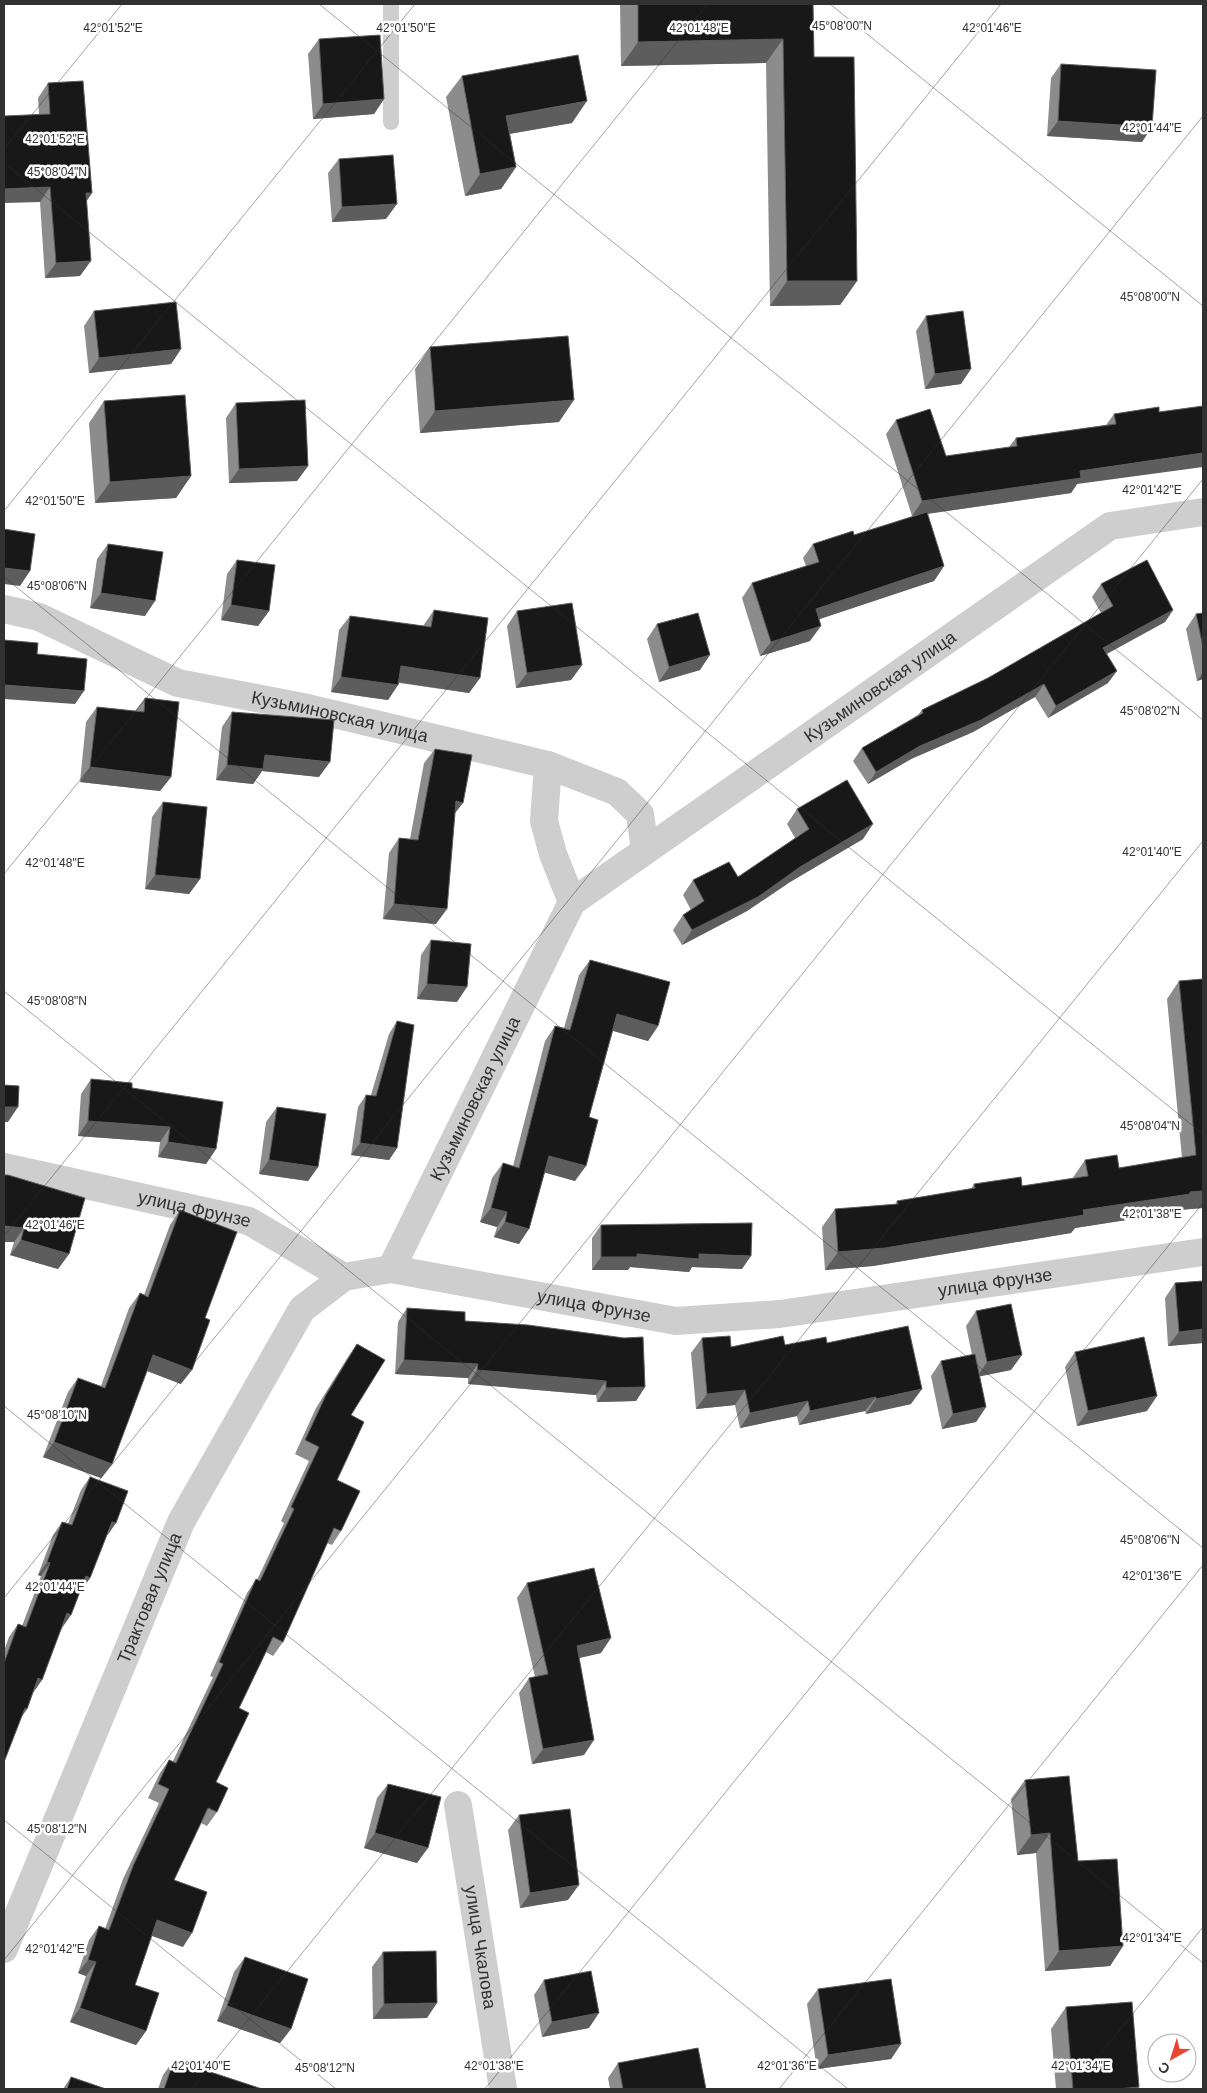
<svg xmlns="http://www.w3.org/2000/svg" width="1207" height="2093" font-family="Helvetica,sans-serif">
  <rect width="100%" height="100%" fill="#fff"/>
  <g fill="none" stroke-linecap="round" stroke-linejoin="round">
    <path stroke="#cecece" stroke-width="16" d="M 391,122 L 391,4"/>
    <g stroke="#cecece" stroke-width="28">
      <path id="s1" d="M 4,609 L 39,617 L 178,683 L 308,708 L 548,765 L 544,821 L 553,854 L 572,902"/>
      <path d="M 548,765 L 617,792 L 640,814 L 645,850"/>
      <path id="s2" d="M 4,1167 L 249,1221 L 344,1277"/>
      <path id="s3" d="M 391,1269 L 572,902 L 1110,526 L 1203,512"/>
      <path id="s4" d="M 458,1805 L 503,2089"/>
    </g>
    <path stroke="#cecece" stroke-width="28" id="s5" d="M 4,1949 L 181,1522 L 302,1309 L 344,1277 L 391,1269 L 676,1321 L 780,1314 L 1203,1252"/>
  </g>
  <path fill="#8c8c8c" d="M 620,4 L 813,4 L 814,57 L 857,281 L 840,305 L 770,306 L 766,63 L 621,66 Z
    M 319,39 L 384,99 L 374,114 L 313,119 L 308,54 Z
    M 1061,64 L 1142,142 L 1047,136 L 1051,78 Z
    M 462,76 L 572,123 L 510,134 L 516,167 L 501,189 L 465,196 L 446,97 Z
    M 48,83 L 92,193 L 86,201 L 80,276 L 45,278 L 40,202 L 39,115 L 38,98 Z
    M 339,159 L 386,219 L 332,222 L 328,173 Z
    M 94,311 L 181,349 L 171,364 L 89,373 L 84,326 Z
    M 926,316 L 961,384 L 925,389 L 916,331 Z
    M 430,347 L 559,422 L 420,433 L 415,369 Z
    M 104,401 L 191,476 L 176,498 L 95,503 L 89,423 Z
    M 236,403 L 308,466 L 297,481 L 229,483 L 226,418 Z
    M 1159,407 L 1077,484 L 1071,493 L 927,514 L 944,566 L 934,581 L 819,619 L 810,641 L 760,656 L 742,598 L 752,583 L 806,566 L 803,558 L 813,544 L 854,535 L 917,515 L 912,516 L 886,434 L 896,420 L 946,456 L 1009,447 L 1016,438 L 1106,425 L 1114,414 Z
    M 108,544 L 145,616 L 90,608 L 97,559 Z
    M 237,560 L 269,611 L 258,626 L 221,620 L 227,574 Z
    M 1101,584 L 1173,610 L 1165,622 L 1107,654 L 1108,683 L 1048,718 L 1035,697 L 973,732 L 911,759 L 868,784 L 853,761 L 862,748 L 918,715 L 922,710 L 988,678 L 1101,613 L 1092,597 Z
    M 434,610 L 480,678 L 469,693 L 399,683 L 388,700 L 331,692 L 339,630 L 350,616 L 423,626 Z
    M 517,611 L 582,665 L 571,680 L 516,688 L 507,626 Z
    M 1203,613 L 1203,679 L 1197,681 L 1186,629 L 1196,614 Z
    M 657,624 L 700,670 L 659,682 L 647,639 Z
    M 145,698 L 171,777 L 160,791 L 80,782 L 86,722 L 97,707 L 135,711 Z
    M 232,712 L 319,777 L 262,771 L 253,784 L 216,780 L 222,727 Z
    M 435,749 L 436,924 L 383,919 L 389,853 L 399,838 L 410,839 L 424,763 Z
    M 163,802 L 200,879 L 189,894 L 145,889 L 152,817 Z
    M 797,809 L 863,839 L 790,882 L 747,911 L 682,945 L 673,930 L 683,915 L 691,910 L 683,895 L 693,880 L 738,877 L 795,838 L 787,824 Z
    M 431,940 L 457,1002 L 417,999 L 421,955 Z
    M 590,960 L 658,1026 L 648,1041 L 613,1031 L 589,1117 L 575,1181 L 545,1172 L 519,1244 L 494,1237 L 497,1227 L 480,1222 L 492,1178 L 503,1163 L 513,1166 L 545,1041 L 555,1026 L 564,1028 L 579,975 Z
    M 1203,979 L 1203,1208 L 1179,1210 L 1178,1212 L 1075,1228 L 1071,1233 L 873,1266 L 825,1270 L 822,1227 L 835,1209 L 895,1205 L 897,1201 L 971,1189 L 974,1184 L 1022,1186 L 1072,1179 L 1085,1160 L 1119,1168 L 1182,1158 L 1167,999 L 1179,981 Z
    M 397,1021 L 397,1148 L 389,1160 L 351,1155 L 358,1107 L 366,1095 L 371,1095 L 389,1034 Z
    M 91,1079 L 132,1088 L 216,1149 L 206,1164 L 158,1157 L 160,1142 L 78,1136 L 81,1094 Z
    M 277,1107 L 318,1167 L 308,1181 L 259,1174 L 266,1122 Z
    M 4,1175 L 69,1254 L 58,1269 L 10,1255 L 14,1242 Z
    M 180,1210 L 181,1384 L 147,1371 L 112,1464 L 101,1478 L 43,1457 L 68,1392 L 78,1378 L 101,1386 L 129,1308 L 140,1293 L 144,1295 L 170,1225 Z
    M 601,1225 L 742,1269 L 692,1267 L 689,1272 L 630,1267 L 628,1270 L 592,1270 L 592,1238 Z
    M 1203,1281 L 1203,1343 L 1168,1346 L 1165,1298 L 1175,1283 Z
    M 407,1308 L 465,1321 L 645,1387 L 636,1401 L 597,1402 L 596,1395 L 468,1384 L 468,1378 L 395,1374 L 398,1322 Z
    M 976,1311 L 1011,1370 L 979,1376 L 986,1407 L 976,1422 L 942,1429 L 931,1376 L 941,1361 L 972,1355 L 966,1326 Z
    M 702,1338 L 731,1347 L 827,1343 L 911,1404 L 866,1414 L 865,1411 L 799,1425 L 797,1416 L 740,1428 L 735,1405 L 696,1409 L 691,1353 Z
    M 357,1344 L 351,1415 L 337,1480 L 341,1531 L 332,1545 L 327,1543 L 283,1642 L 273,1656 L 266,1652 L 239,1708 L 216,1782 L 217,1812 L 207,1826 L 201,1823 L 174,1880 L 183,1947 L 152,1936 L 135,1985 L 146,2031 L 136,2045 L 70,2022 L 86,1976 L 78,1973 L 89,1940 L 99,1926 L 105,1929 L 123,1879 L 159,1803 L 148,1798 L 160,1773 L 169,1760 L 173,1761 L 213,1677 L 210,1676 L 247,1593 L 256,1579 L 257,1580 L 284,1523 L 281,1521 L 309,1461 L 295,1454 L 316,1408 L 348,1357 Z
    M 1075,1352 L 1147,1411 L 1077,1426 L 1065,1367 Z
    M 90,1477 L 106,1536 L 90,1578 L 81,1591 L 80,1591 L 62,1628 L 33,1693 L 27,1709 L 21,1717 L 4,1762 L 4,1651 L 9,1637 L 18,1624 L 22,1626 L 41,1576 L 38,1575 L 53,1535 L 62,1522 L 68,1524 L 81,1490 Z
    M 527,1583 L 601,1653 L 579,1658 L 584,1755 L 532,1764 L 519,1693 L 529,1678 L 535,1677 L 517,1598 Z
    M 1025,1780 L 1123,1946 L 1110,1966 L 1045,1971 L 1036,1853 L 1017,1855 L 1011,1799 Z
    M 388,1784 L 417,1863 L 364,1848 L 377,1798 Z
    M 519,1815 L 568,1900 L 520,1908 L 508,1830 Z
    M 383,1952 L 427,2018 L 373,2019 L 372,1967 Z
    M 245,1957 L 291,2029 L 280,2043 L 217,2021 L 234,1972 Z
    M 544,1980 L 589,2028 L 542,2037 L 534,1995 Z
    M 818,1989 L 901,2044 L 891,2059 L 817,2069 L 807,2004 Z
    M 1066,2007 L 1138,2089 L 1056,2089 L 1051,2029 Z
    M 174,2060 L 262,2089 L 158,2089 L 163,2075 Z
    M 618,2063 L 706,2089 L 610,2089 L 608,2078 Z
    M 71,2077 L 106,2089 L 63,2089 Z"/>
  <path fill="#5d5d5d" d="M 783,39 L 766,63 L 621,66 L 638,42 Z
    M 384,99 L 374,114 L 313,119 L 323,104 Z
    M 587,101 L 572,123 L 491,137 L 506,116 Z
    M 1058,121 L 1152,127 L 1142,142 L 1047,136 Z
    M 516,167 L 501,189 L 465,196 L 480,174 Z
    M 50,187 L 40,202 L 4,203 L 4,189 Z
    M 86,193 L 92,193 L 82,208 Z
    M 397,204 L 386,219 L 332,222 L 342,207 Z
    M 91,261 L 80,276 L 45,278 L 56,263 Z
    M 787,281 L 857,281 L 840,305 L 770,306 Z
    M 181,349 L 171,364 L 89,373 L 99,358 Z
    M 971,369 L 961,384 L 925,389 L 935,374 Z
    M 574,400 L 559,422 L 420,433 L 435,411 Z
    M 1203,453 L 1203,467 L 1077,484 L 1071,493 L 912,516 L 922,501 L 1080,471 Z
    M 308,466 L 297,481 L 229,483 L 239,469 Z
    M 191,476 L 176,498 L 95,503 L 110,482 Z
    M 944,566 L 934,581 L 805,624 L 816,609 Z
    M 4,568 L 30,571 L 20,586 L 4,584 Z
    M 101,593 L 155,601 L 145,616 L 90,608 Z
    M 231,605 L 269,611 L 258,626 L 221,620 Z
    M 1173,610 L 1165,622 L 1095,660 L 1103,648 Z
    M 821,626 L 810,641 L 760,656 L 771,642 Z
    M 710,655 L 700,670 L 659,682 L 669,667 Z
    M 582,665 L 571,680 L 516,688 L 527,673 Z
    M 401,666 L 480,678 L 469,693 L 391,681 Z
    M 1117,671 L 1108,683 L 1048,718 L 1056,706 Z
    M 1203,672 L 1203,679 L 1197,681 Z
    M 341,677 L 398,685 L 388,700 L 331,692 Z
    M 1044,684 L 1035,697 L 973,732 L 911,759 L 868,784 L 876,772 L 920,746 Z
    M 4,685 L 84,691 L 75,704 L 4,699 Z
    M 265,755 L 330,762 L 319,777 L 262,771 L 253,784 L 216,780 L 227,765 Z
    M 90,767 L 171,777 L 160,791 L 80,782 Z
    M 456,801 L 463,803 L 452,817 Z
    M 873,824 L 863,839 L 790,882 L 747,911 L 682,945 L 692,930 Z
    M 155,875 L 200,879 L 189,894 L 145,889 Z
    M 394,904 L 447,909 L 436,924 L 383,919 Z
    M 427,984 L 467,987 L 457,1002 L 417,999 Z
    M 617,1014 L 658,1026 L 648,1041 L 607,1029 Z
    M 4,1107 L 18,1107 L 8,1122 L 4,1122 Z
    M 88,1121 L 170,1127 L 160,1142 L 78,1136 Z
    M 168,1142 L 216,1149 L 206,1164 L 158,1157 Z
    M 360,1143 L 397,1148 L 389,1160 L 351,1155 Z
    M 549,1156 L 586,1166 L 575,1181 L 539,1171 Z
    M 269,1160 L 318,1167 L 308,1181 L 259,1174 Z
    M 1203,1191 L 1203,1208 L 1179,1210 L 1178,1212 L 1075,1228 L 1071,1233 L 873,1266 L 825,1270 L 838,1252 L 1190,1192 Z
    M 491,1208 L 507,1212 L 497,1227 L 480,1222 Z
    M 505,1222 L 529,1229 L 519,1244 L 494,1237 Z
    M 4,1226 L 24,1228 L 14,1242 L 4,1242 Z
    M 21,1240 L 69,1254 L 58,1269 L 10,1255 Z
    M 637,1254 L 699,1254 L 751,1256 L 742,1269 L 692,1267 L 689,1272 L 630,1267 L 628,1270 L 592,1270 L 601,1257 Z
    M 1203,1329 L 1203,1343 L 1168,1346 L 1179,1332 Z
    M 153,1355 L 192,1370 L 181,1384 L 142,1369 Z
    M 1022,1355 L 1011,1370 L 977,1377 L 987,1362 Z
    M 404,1360 L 478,1364 L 468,1378 L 395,1374 Z
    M 477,1370 L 606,1381 L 596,1395 L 468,1384 Z
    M 645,1387 L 636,1401 L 597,1402 L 606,1388 Z
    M 922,1389 L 911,1404 L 866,1414 L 876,1399 Z
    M 745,1390 L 735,1405 L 696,1409 L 707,1394 Z
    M 1157,1396 L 1147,1411 L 1077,1426 L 1088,1411 Z
    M 876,1397 L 865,1411 L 799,1425 L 810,1411 Z
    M 808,1401 L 797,1416 L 740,1428 L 750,1413 Z
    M 986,1407 L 976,1422 L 942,1429 L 953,1414 Z
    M 54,1442 L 112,1464 L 101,1478 L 43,1457 Z
    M 112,1522 L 116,1523 L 107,1536 Z
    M 47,1562 L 50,1563 L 41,1576 L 38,1575 Z
    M 86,1576 L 90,1578 L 81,1591 L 76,1589 Z
    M 67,1613 L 71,1615 L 62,1628 Z
    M 611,1638 L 601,1653 L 566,1661 L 577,1646 Z
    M 38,1678 L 42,1680 L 33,1693 Z
    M 25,1708 L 27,1709 L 18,1722 Z
    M 594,1740 L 584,1755 L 532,1764 L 543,1749 Z
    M 375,1833 L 428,1848 L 417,1863 L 364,1848 Z
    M 1050,1833 L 1036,1853 L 1017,1855 L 1031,1835 Z
    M 579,1885 L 568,1900 L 520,1908 L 530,1893 Z
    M 157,1920 L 192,1933 L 183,1947 L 147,1934 Z
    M 1123,1946 L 1110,1966 L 1045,1971 L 1059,1951 Z
    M 88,1960 L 96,1962 L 86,1976 L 78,1973 Z
    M 437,2003 L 427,2018 L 373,2019 L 384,2004 Z
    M 227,2006 L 291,2029 L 280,2043 L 217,2021 Z
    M 80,2008 L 146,2031 L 136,2045 L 70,2022 Z
    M 599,2013 L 589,2028 L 542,2037 L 552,2022 Z
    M 901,2044 L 891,2059 L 817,2069 L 828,2055 Z
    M 1139,2087 L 1138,2089 L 1117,2089 Z"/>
  <path fill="#181818" stroke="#5d5d5d" d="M 638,4 L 813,4 L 814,57 L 854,57 L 857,281 L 787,281 L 783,39 L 638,42 Z
    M 380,35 L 384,99 L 323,104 L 319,39 Z
    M 578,55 L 587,101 L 506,116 L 516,167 L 480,174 L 462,76 Z
    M 1061,64 L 1156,70 L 1152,127 L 1058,121 Z
    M 83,81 L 92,193 L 86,193 L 91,261 L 56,263 L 50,187 L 4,189 L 4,116 L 50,114 L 48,83 Z
    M 393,155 L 397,204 L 342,207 L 339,159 Z
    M 176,302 L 181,349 L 99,358 L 94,311 Z
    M 963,311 L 971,369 L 935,374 L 926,316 Z
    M 568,336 L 574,400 L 435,411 L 430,347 Z
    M 185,395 L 191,476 L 110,482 L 104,401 Z
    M 305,400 L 308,466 L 239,469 L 236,403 Z
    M 1203,406 L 1203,453 L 1080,471 L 1081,478 L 922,501 L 896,420 L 930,409 L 946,456 L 1017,446 L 1016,438 L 1116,424 L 1114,414 L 1159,407 L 1159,412 Z
    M 927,512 L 944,566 L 816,609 L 821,626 L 771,642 L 752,583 L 819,562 L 813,544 L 853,531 L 854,535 Z
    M 4,529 L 35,534 L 30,571 L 4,568 Z
    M 108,544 L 163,552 L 155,601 L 101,593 Z
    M 237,560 L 275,565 L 269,611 L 231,605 Z
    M 1147,560 L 1173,610 L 1103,648 L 1117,671 L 1056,706 L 1044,684 L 981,720 L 920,746 L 876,772 L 862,748 L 923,713 L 922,710 L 988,678 L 1113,606 L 1101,584 Z
    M 572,603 L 582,665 L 527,673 L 517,611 Z
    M 434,610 L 488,618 L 480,678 L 401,666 L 398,685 L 341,677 L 350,616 L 431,627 Z
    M 698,613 L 710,655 L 669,667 L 657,624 Z
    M 1203,613 L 1203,647 L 1196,614 Z
    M 4,640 L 38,643 L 37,654 L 87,659 L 84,691 L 4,685 Z
    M 145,698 L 179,702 L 171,777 L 90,767 L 97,707 L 144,712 Z
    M 232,712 L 334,720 L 330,762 L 265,755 L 263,769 L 227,765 Z
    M 435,749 L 472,755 L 463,803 L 456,801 L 447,909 L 394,904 L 399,838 L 418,840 Z
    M 847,780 L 873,824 L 800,867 L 758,897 L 692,930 L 683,915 L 704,901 L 693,880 L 729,862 L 738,877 L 809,829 L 797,809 Z
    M 163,802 L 207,807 L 200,879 L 155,875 Z
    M 431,940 L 471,944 L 467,987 L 427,984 Z
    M 590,960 L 670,982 L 658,1026 L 617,1014 L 589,1117 L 598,1120 L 586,1166 L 549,1156 L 529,1229 L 505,1222 L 507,1212 L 491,1208 L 503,1163 L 519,1168 L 555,1026 L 570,1030 Z
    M 1203,979 L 1203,1191 L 1190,1192 L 1190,1194 L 1083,1210 L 1084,1215 L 885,1248 L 838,1252 L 835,1209 L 898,1204 L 897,1201 L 975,1188 L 974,1184 L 1021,1177 L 1022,1186 L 1088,1176 L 1085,1160 L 1117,1155 L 1119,1168 L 1196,1155 L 1179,981 Z
    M 397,1021 L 414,1025 L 397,1148 L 360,1143 L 366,1095 L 376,1096 Z
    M 91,1079 L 132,1083 L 132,1088 L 223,1102 L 216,1149 L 168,1142 L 170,1127 L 88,1121 Z
    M 4,1085 L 19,1086 L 18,1107 L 4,1107 Z
    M 277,1107 L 326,1114 L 318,1167 L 269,1160 Z
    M 4,1175 L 8,1175 L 85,1198 L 69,1254 L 21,1240 L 24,1228 L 4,1226 Z
    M 180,1210 L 237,1232 L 205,1318 L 210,1320 L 192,1370 L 153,1355 L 112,1464 L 54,1442 L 78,1378 L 105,1388 L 140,1293 L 148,1297 Z
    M 752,1223 L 751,1256 L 699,1254 L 699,1259 L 637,1254 L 637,1257 L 601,1257 L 601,1225 Z
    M 1203,1281 L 1203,1329 L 1179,1332 L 1175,1283 Z
    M 1011,1304 L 1022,1355 L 987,1362 L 976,1311 Z
    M 407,1308 L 465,1312 L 465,1321 L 528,1325 L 624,1338 L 643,1337 L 645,1387 L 606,1388 L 606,1381 L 477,1370 L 478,1364 L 404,1360 Z
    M 908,1326 L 922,1389 L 876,1399 L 876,1397 L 810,1411 L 808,1401 L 750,1413 L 745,1390 L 707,1394 L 702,1338 L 730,1336 L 731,1347 L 783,1336 L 785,1345 L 826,1337 L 827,1343 Z
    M 1144,1337 L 1157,1396 L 1088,1411 L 1075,1352 Z
    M 357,1344 L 385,1360 L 351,1415 L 364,1422 L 337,1480 L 360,1491 L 341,1531 L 334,1528 L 283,1642 L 273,1637 L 239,1708 L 249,1713 L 216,1782 L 228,1788 L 217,1812 L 208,1808 L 174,1880 L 207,1892 L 192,1933 L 157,1920 L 135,1985 L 159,1993 L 146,2031 L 80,2008 L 96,1962 L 88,1960 L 99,1926 L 109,1930 L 133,1866 L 169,1789 L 158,1784 L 169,1760 L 176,1763 L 223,1664 L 219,1662 L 256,1579 L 260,1581 L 294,1509 L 291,1507 L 319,1447 L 305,1440 L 326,1395 Z
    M 975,1354 L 986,1407 L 953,1414 L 941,1361 Z
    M 90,1477 L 128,1491 L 116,1523 L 112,1522 L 90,1578 L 86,1576 L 71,1615 L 67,1613 L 42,1680 L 38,1678 L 27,1709 L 25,1708 L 4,1762 L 4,1663 L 18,1624 L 26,1627 L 50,1563 L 47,1562 L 62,1522 L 72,1525 Z
    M 594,1568 L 611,1638 L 577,1646 L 594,1740 L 543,1749 L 529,1678 L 548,1674 L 527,1583 Z
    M 1069,1776 L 1078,1861 L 1117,1859 L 1123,1946 L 1059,1951 L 1050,1833 L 1031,1835 L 1025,1780 Z
    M 388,1784 L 441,1797 L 428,1848 L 375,1833 Z
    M 570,1809 L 579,1885 L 530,1893 L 519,1815 Z
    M 436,1951 L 437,2003 L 384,2004 L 383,1952 Z
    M 245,1957 L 308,1979 L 291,2029 L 227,2006 Z
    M 591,1971 L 599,2013 L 552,2022 L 544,1980 Z
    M 891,1979 L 901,2044 L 828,2055 L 818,1989 Z
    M 1132,2002 L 1139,2087 L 1117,2089 L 1073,2089 L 1066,2007 Z
    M 698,2048 L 706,2089 L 623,2089 L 618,2063 Z
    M 174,2060 L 262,2089 L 164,2089 Z
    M 71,2077 L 106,2089 L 67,2089 Z"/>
  <path fill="none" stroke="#313131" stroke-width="1" stroke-opacity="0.45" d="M 319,4 L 1203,720M 830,4 L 1203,306M 4,149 L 122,4M 4,163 L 1203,1134M 4,511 L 415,4M 4,577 L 1203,1548M 4,874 L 708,4M 4,991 L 1203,1963M 4,1236 L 1001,4M 4,1406 L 848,2089M 4,1598 L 1203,116M 4,1820 L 336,2089M 4,1960 L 1203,479M 192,2089 L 1203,841M 485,2089 L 1203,1203M 779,2089 L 1203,1565M 1072,2089 L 1203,1927"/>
  <g text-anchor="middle" stroke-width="5" stroke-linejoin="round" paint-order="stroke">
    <g font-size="18" fill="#313131" stroke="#fff">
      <text dy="6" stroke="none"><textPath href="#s3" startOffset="785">Кузьминовская улица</textPath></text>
      <text dy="6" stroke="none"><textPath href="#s1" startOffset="355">Кузьминовская улица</textPath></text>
      <text dy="6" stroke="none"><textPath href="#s3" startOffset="190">Кузьминовская улица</textPath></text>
      <text dy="6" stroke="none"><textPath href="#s2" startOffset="195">улица Фрунзе</textPath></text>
      <text dy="6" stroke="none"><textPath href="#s5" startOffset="1419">улица Фрунзе</textPath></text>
      <text dy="6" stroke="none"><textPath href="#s5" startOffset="1014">улица Фрунзе</textPath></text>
      <text dy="6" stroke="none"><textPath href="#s5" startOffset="380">Трактовая улица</textPath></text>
      <text dy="6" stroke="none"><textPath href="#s4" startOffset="144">улица Чкалова</textPath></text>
    </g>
  </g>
  <g font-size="12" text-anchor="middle" fill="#313131" stroke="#fff" stroke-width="5" stroke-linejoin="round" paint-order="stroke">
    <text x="842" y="30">45°08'00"N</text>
    <text x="113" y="32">42°01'52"E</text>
    <text x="406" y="32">42°01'50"E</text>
    <text x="699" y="32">42°01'48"E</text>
    <text x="992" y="32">42°01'46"E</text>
    <text x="1152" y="132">42°01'44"E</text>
    <text x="55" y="143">42°01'52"E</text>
    <text x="57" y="176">45°08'04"N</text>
    <text x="1150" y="301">45°08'00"N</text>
    <text x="1152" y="494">42°01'42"E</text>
    <text x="55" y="505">42°01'50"E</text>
    <text x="57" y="590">45°08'06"N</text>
    <text x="1150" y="715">45°08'02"N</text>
    <text x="1152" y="856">42°01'40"E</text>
    <text x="55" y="867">42°01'48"E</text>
    <text x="57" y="1005">45°08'08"N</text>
    <text x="1150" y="1130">45°08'04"N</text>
    <text x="1152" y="1218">42°01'38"E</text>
    <text x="55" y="1229">42°01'46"E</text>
    <text x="57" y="1419">45°08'10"N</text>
    <text x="1150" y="1544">45°08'06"N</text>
    <text x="1152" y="1580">42°01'36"E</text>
    <text x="55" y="1591">42°01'44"E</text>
    <text x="57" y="1833">45°08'12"N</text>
    <text x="1152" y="1942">42°01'34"E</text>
    <text x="55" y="1953">42°01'42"E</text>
    <text x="201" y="2070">42°01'40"E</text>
    <text x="494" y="2070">42°01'38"E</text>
    <text x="787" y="2070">42°01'36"E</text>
    <text x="1081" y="2070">42°01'34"E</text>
    <text x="325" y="2072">45°08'12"N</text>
  </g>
  <rect width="1207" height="2093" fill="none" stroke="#313131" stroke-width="10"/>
  <g transform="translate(1172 2058) rotate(219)"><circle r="24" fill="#ffffff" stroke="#adadad"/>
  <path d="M0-4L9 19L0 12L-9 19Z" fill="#e94531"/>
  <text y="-8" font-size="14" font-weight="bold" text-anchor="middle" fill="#313131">С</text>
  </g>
</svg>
